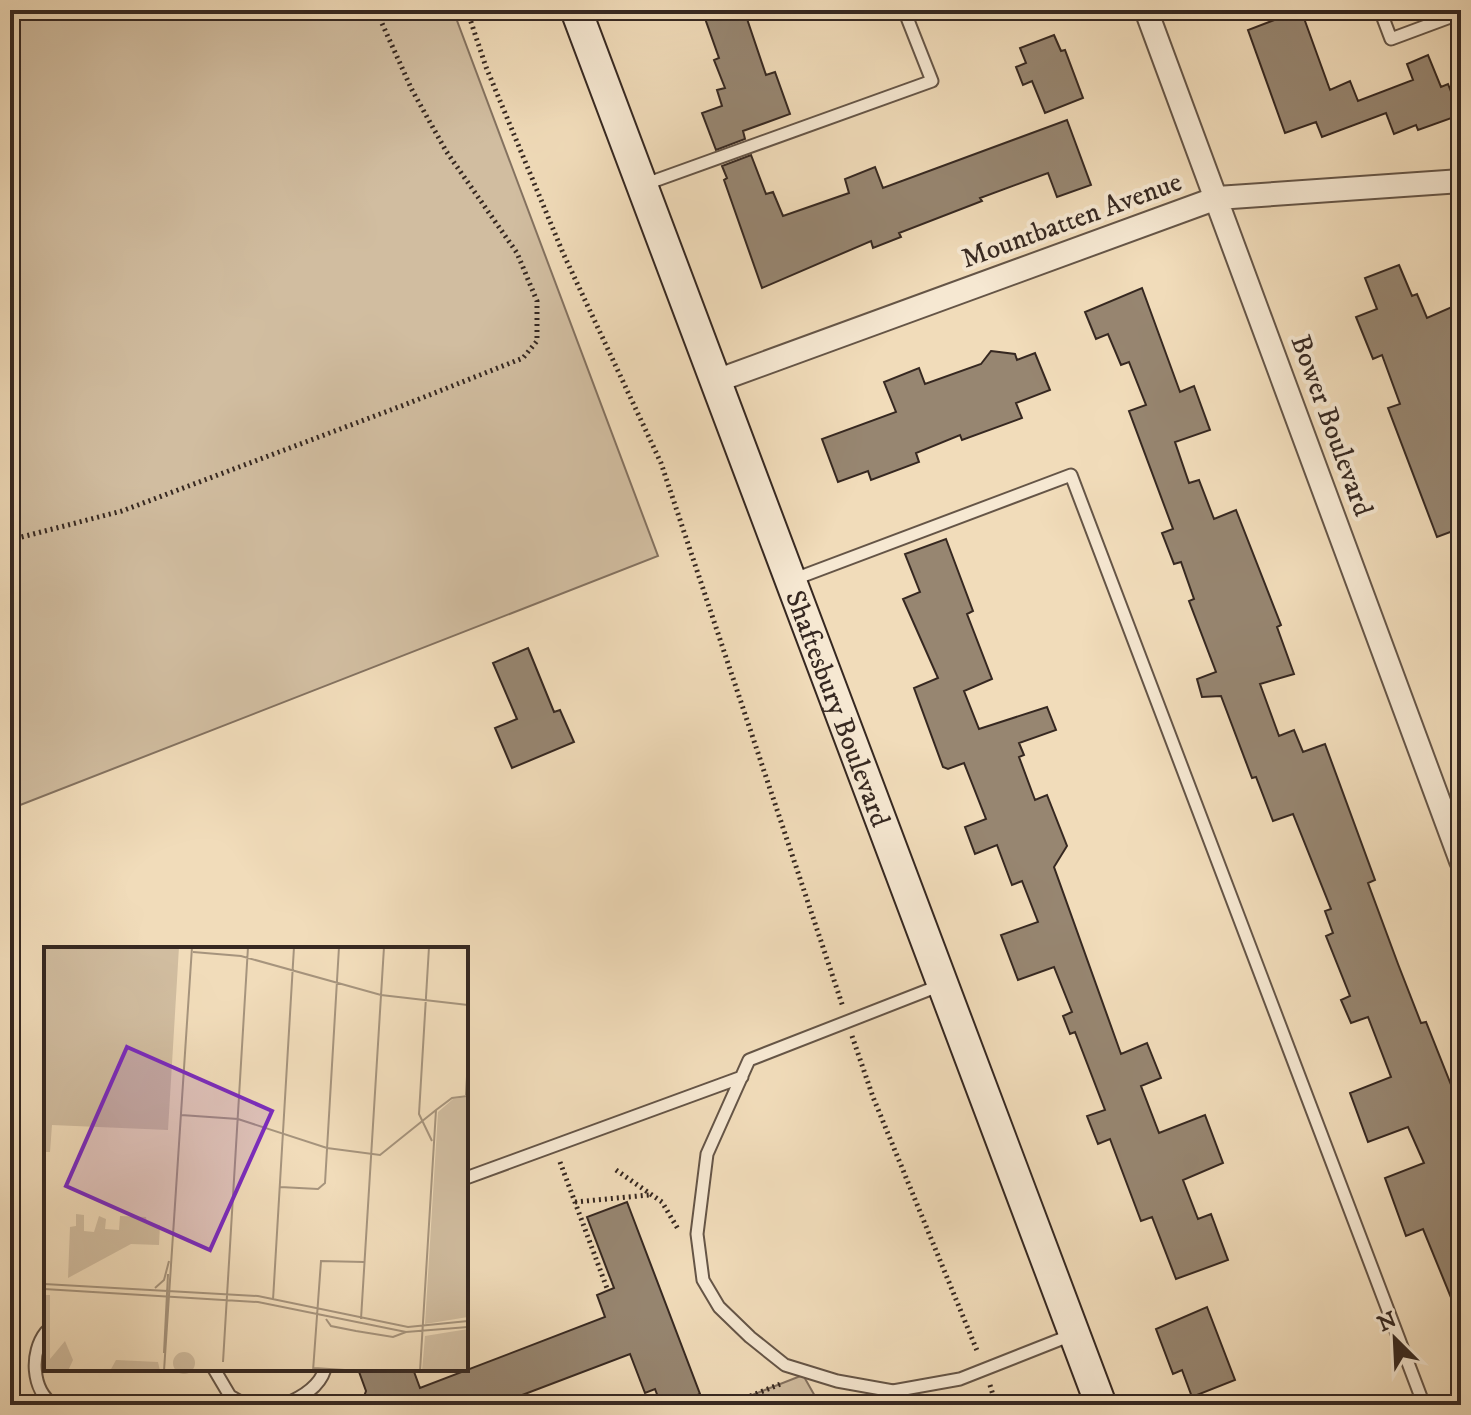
<svg xmlns="http://www.w3.org/2000/svg" width="1471" height="1415" font-family="'IM FELL DW Pica',serif">
  <rect width="100%" height="100%" fill="#f1dcba"/>
  <filter id="stains"><feTurbulence type="fractalNoise" baseFrequency=".0025" numOctaves="4"/><feColorMatrix values="0 0 0 0 .2 0 0 0 0 .09 0 0 0 0 .02 0 0 0 .5 -.17"/></filter>
  <radialGradient id="worn" r=".72"><stop offset=".6" stop-color="#630" stop-opacity="0"/><stop offset="1" stop-color="#630" stop-opacity=".3"/></radialGradient>
  <path fill="#d1bda0" stroke="#847260" stroke-width="2" d="M 10,10 L 453,10 L 658,556 L 10,809 Z
    M 803,1375 L 820,1405 L 727,1405 Z"/>
  <path fill="#978671" stroke="#362821" stroke-width="2" d="M 702,10 L 744,10 L 766,75 L 775,72 L 790,114 L 743,131 L 745,139 L 716,150 L 702,113 L 722,106 L 717,90 L 725,88 L 714,60 L 719,58 Z
    M 1301,10 L 1330,90 L 1350,81 L 1358,101 L 1413,80 L 1407,64 L 1428,55 L 1441,87 L 1448,84 L 1460,115 L 1418,130 L 1416,125 L 1394,134 L 1386,113 L 1322,137 L 1316,122 L 1285,133 L 1248,30 Z
    M 1054,35 L 1061,51 L 1065,50 L 1083,98 L 1045,113 L 1032,81 L 1023,85 L 1016,67 L 1026,63 L 1020,48 Z
    M 1067,120 L 1091,185 L 1057,197 L 1048,173 L 980,198 L 982,201 L 899,233 L 901,237 L 873,248 L 871,241 L 762,288 L 724,180 L 727,178 L 722,166 L 751,155 L 766,194 L 773,192 L 783,216 L 849,193 L 845,179 L 875,167 L 883,188 Z
    M 1399,265 L 1412,296 L 1417,294 L 1427,318 L 1461,303 L 1461,528 L 1437,537 L 1388,408 L 1400,404 L 1382,355 L 1373,359 L 1356,317 L 1377,309 L 1365,278 Z
    M 1142,288 L 1180,392 L 1194,386 L 1210,430 L 1175,442 L 1189,483 L 1199,480 L 1214,519 L 1236,510 L 1281,625 L 1277,627 L 1294,674 L 1260,684 L 1279,736 L 1294,730 L 1303,752 L 1325,744 L 1375,880 L 1368,883 L 1398,964 L 1421,1023 L 1426,1022 L 1461,1110 L 1461,1322 L 1423,1229 L 1406,1236 L 1385,1178 L 1424,1163 L 1408,1127 L 1368,1142 L 1350,1093 L 1391,1077 L 1368,1017 L 1351,1023 L 1341,1000 L 1350,996 L 1326,936 L 1333,933 L 1325,911 L 1331,909 L 1293,814 L 1273,821 L 1256,777 L 1252,778 L 1221,696 L 1202,697 L 1197,679 L 1216,672 L 1189,601 L 1194,599 L 1181,562 L 1174,564 L 1162,533 L 1173,529 L 1129,411 L 1146,405 L 1129,362 L 1121,365 L 1108,334 L 1096,339 L 1085,312 Z
    M 991,351 L 1015,354 L 1017,360 L 1035,353 L 1050,390 L 1016,403 L 1022,418 L 962,440 L 960,435 L 916,453 L 919,462 L 871,480 L 868,471 L 838,482 L 822,439 L 896,412 L 884,382 L 919,368 L 925,384 L 981,364 Z
    M 946,539 L 973,611 L 967,614 L 992,679 L 964,691 L 979,729 L 1047,707 L 1056,730 L 1019,743 L 1024,755 L 1019,757 L 1035,800 L 1047,795 L 1067,846 L 1054,867 L 1121,1054 L 1147,1043 L 1161,1078 L 1141,1086 L 1159,1133 L 1205,1115 L 1223,1163 L 1183,1180 L 1198,1219 L 1211,1214 L 1228,1260 L 1176,1279 L 1152,1217 L 1141,1221 L 1110,1139 L 1098,1144 L 1087,1116 L 1105,1110 L 1075,1032 L 1070,1034 L 1063,1016 L 1072,1012 L 1054,967 L 1018,980 L 1001,935 L 1038,922 L 1022,881 L 1012,885 L 997,845 L 975,854 L 965,827 L 986,819 L 964,763 L 948,769 L 943,767 L 914,688 L 938,678 L 903,599 L 920,592 L 905,554 Z
    M 528,648 L 554,712 L 560,710 L 574,742 L 512,768 L 495,728 L 517,719 L 493,663 Z
    M 627,1202 L 700,1394 L 672,1405 L 661,1405 L 655,1389 L 645,1393 L 630,1354 L 496,1405 L 361,1405 L 366,1391 L 358,1369 L 413,1369 L 420,1388 L 605,1317 L 597,1295 L 614,1288 L 587,1217 Z
    M 1207,1307 L 1235,1380 L 1192,1397 L 1182,1370 L 1173,1374 L 1156,1329 Z"/>
  <g fill="none" stroke-linecap="round" stroke-linejoin="round">
    <g stroke="#655547" stroke-width="15">
      <path id="lane" d="M 1380,10 L 1391,39 L 1461,13
        M 643,185 L 932,81 L 904,10
        M 792,580 L 1071,475 L 1424,1405
        M 941,985 L 749,1060 L 707,1154 L 697,1234 L 703,1280 L 719,1307 L 750,1337 L 785,1365 L 837,1381 L 893,1391 L 960,1379 L 1074,1334
        M 466,1178 L 742,1077
        M 46,1332 C 30,1352 31,1390 54,1405
        M 214,1369 L 230,1396 L 246,1405
        M 283,1405 C 301,1398 319,1388 325,1369"/>
    </g>
    <g stroke="#655547" stroke-width="26">
      <path id="street" d="M 1146,10 L 1461,861
        M 716,381 L 1217,198 L 1461,181"/>
    </g>
    <g stroke="#362821" stroke-width="34">
      <g id="secondary">
        <path id="s1" d="M 576,10 L 1101,1405"/>
      </g>
    </g>
    <path stroke="#362821" stroke-width="5" stroke-dasharray="2 4" stroke-linecap="butt" d="M 467,10 L 486,67 L 563,253 L 661,463 L 843,1007
      M 10,540 L 122,511 L 404,405 L 523,358 L 537,341 L 537,301 L 517,253 L 446,151 L 412,90 L 376,10
      M 852,1036 L 873,1097 L 978,1353
      M 560,1162 L 608,1291
      M 616,1170 L 662,1202 L 678,1229
      M 575,1202 L 649,1195
      M 990,1385 L 996,1405
      M 728,1405 L 783,1383"/>
    <use href="#lane" stroke="#f6e8d2" stroke-width="11"/>
    <use href="#street" stroke="#f6e8d2" stroke-width="22"/>
    <use href="#secondary" stroke="#f6e8d2" stroke-width="30"/>
  </g>
  <g text-anchor="middle" stroke-width="8" stroke-linejoin="round" paint-order="stroke">
    <g font-size="28" fill="#362821" stroke="#f6e8d2">
      <text transform="translate(1071 219) rotate(-20)" y="10">Mountbatten Avenue</text>
      <text transform="translate(1333 425) rotate(70)" y="10">Bower Boulevard</text>
      <text dy="10" stroke="none"><textPath href="#s1" startOffset="746">Shaftesbury Boulevard</textPath></text>
    </g>
  </g>
  <g transform="translate(44 947)">
    <rect width="424" height="424" fill="#f1dcba"/>
    <path d="M 0,0 L 135,0 L 124,183 L 8,178 L 6,205 L 0,205 ZM 424,150 L 424,370 L 381,377 L 394,165 L 409,152 ZM 32,267 L 40,268 L 40,284 L 50,285 L 55,269 L 62,272 L 61,282 L 75,283 L 76,269 L 102,270 L 103,277 L 116,278 L 115,298 L 87,297 L 24,331 L 26,280 L 32,279 ZM 0,348 L 6,348 L 6,412 L 21,394 L 29,413 L 24,424 L 0,424 ZM 424,382 L 424,424 L 378,424 L 381,389 ZM129 416a11 11 0 1 1 22 0a11 11 0 1 1-22 0ZM 72,413 L 114,415 L 116,424 L 66,424 Z" fill="#d1bda0"/>
    <path fill="none" stroke="#a6947d" stroke-width="2" d="M 385,0 L 375,167 L 388,194M 149,5 L 197,9 L 337,48 L 424,58M 422,148 L 424,111M 137,168 L 194,172 L 283,201 L 336,208 L 392,163M 236,240 L 274,242 L 281,236 L 295,0M 0,337 L 214,349 L 364,380 L 424,374M 111,341 L 120,333 L 125,314M 0,342 L 214,355 L 362,385 L 424,380M 229,353 L 250,0M 282,372 L 287,379 L 312,384 L 349,390 L 362,385M 317,372 L 340,0M 120,406 L 124,327M 179,415 L 204,0M 270,421 L 316,424M 120,424 L 148,0M 269,424 L 277,314 L 320,315M 376,424 L 392,163 L 408,151 L 424,149"/>
    <path fill="#7b2cbf" fill-opacity="0.15" stroke="#7b2cbf" stroke-width="4" d="M 83,100 L 228,164 L 166,303 L 22,239 Z"/>
    <rect width="424" height="424" fill="none" stroke="#362821" stroke-width="4"/>
  </g>
  <rect width="1471" height="1415" fill="none" stroke="#f1dcba" stroke-width="40"/>
  <rect x="12" y="12" width="1447" height="1391" fill="none" stroke="#362821" stroke-width="4"/>
  <rect x="20" y="20" width="1431" height="1375" fill="none" stroke="#362821" stroke-width="2"/>
  <g transform="translate(1395 1339) rotate(336)" stroke="#f6e8d2" stroke-width="6" paint-order="stroke">
  <path d="M0-6L14 30L0 20L-14 30Z" fill="#362821"/>
  <text y="-12" font-size="22" font-weight="bold" text-anchor="middle" fill="#362821">N</text>
  </g>
  <rect width="100%" height="100%" filter="url(#stains)"/>
  <rect width="100%" height="100%" fill="url(#worn)"/>
</svg>
